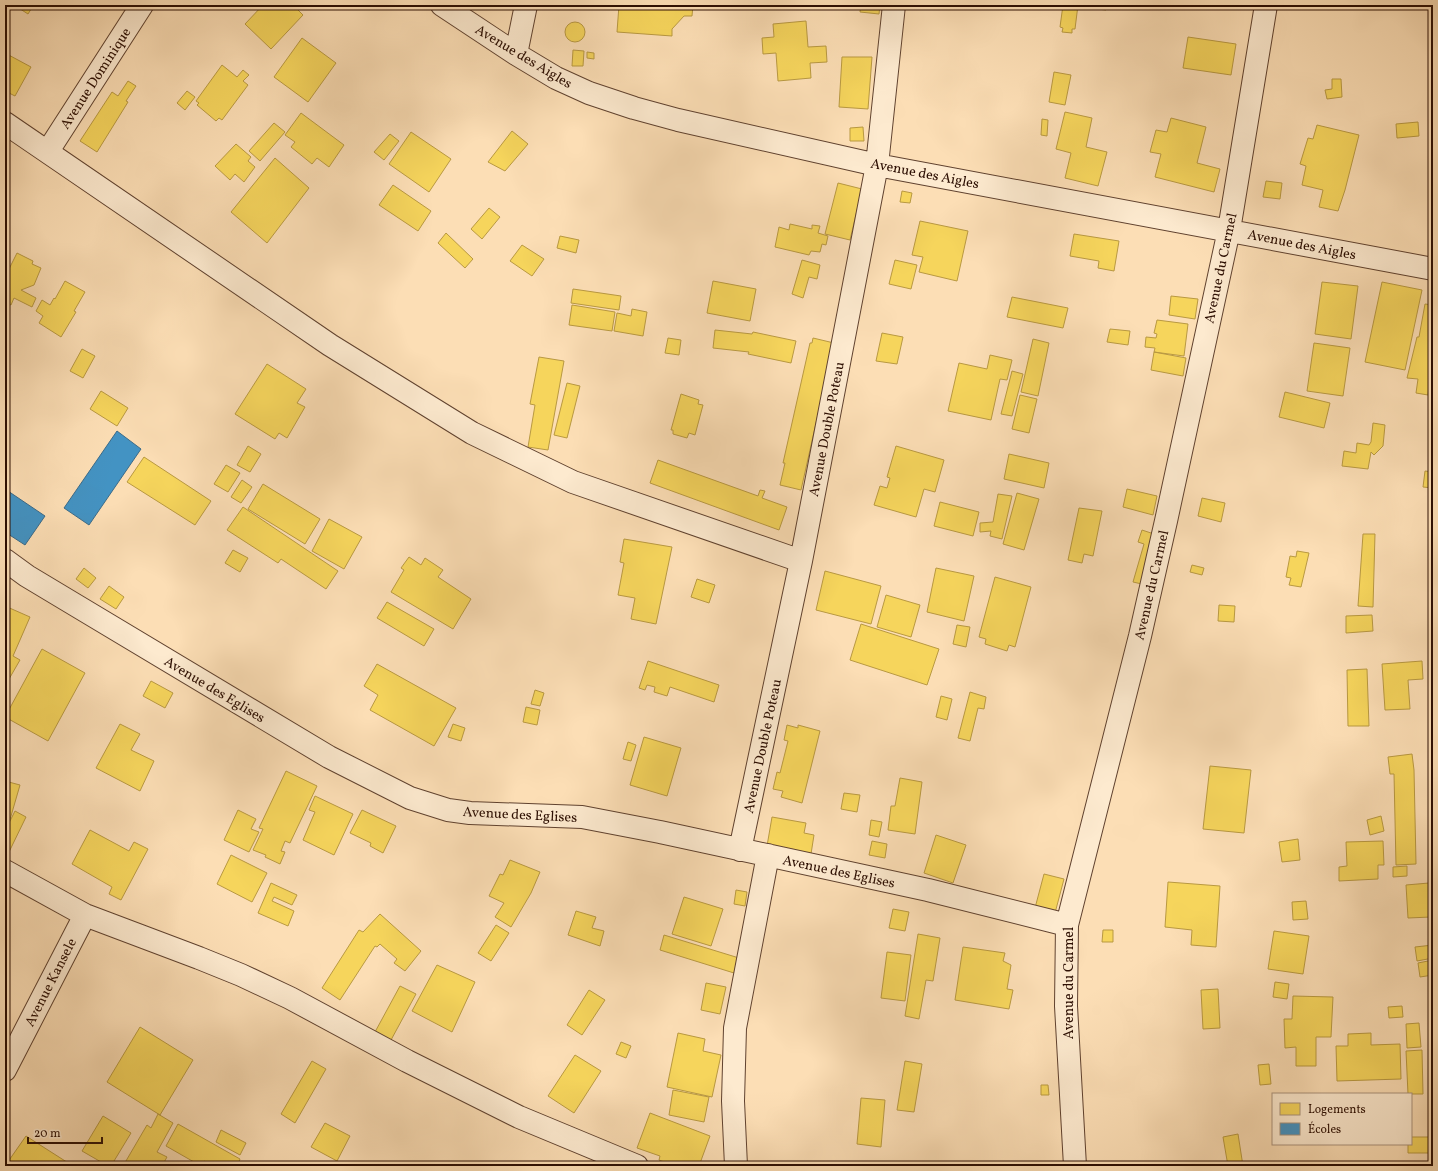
<svg xmlns="http://www.w3.org/2000/svg" width="1438" height="1171" font-family="Vollkorn,serif">
  <rect width="100%" height="100%" fill="#fcdeb5"/>
  <filter id="stains"><feTurbulence type="fractalNoise" baseFrequency=".005" numOctaves="4"/><feColorMatrix values="0 0 0 0 .2 0 0 0 0 .09 0 0 0 0 .02 0 0 0 .5 -.17"/></filter>
  <radialGradient id="worn" r=".72"><stop offset=".6" stop-color="#630" stop-opacity="0"/><stop offset="1" stop-color="#630" stop-opacity=".3"/></radialGradient>
  <path fill="#f6d55c" stroke="#b99941" d="M 14,5 L 37,5 L 35,8 L 33,6 L 28,14 Z
    M 263,5 L 293,5 L 303,15 L 271,49 L 245,24 Z
    M 619,5 L 693,5 L 692,16 L 684,16 L 672,29 L 672,36 L 617,32 Z
    M 861,5 L 880,5 L 879,14 L 860,12 Z
    M 1063,5 L 1078,5 L 1075,29 L 1072,29 L 1072,33 L 1062,32 L 1063,28 L 1060,27 Z
    M 1082,5 L 1106,5 L 1106,10 L 1082,7 Z
    M 806,21 L 808,47 L 826,46 L 827,62 L 810,63 L 811,78 L 778,81 L 776,53 L 763,54 L 762,38 L 774,37 L 773,24 Z
    M565 32a10 10 0 1 1 20 0a10 10 0 1 1-20 0Z
    M 1188,37 L 1236,44 L 1231,75 L 1183,68 Z
    M 302,38 L 336,63 L 308,102 L 274,77 Z
    M 573,50 L 584,51 L 583,66 L 572,66 Z
    M 587,52 L 594,53 L 594,59 L 587,58 Z
    M 5,53 L 31,67 L 15,96 L 5,91 Z
    M 842,57 L 872,57 L 868,109 L 839,107 Z
    M 222,65 L 237,77 L 243,70 L 249,75 L 243,81 L 248,85 L 222,120 L 219,118 L 216,121 L 197,105 L 199,103 L 196,101 Z
    M 1054,72 L 1071,75 L 1065,105 L 1049,102 Z
    M 1332,79 L 1341,79 L 1342,97 L 1327,99 L 1325,90 L 1332,89 Z
    M 128,81 L 136,86 L 126,101 L 128,102 L 97,152 L 80,141 L 112,92 L 118,96 Z
    M 187,91 L 195,97 L 185,110 L 177,103 Z
    M 1065,112 L 1092,118 L 1086,147 L 1107,152 L 1098,186 L 1065,178 L 1071,153 L 1056,149 Z
    M 301,113 L 344,145 L 329,167 L 317,158 L 312,164 L 291,147 L 295,142 L 285,135 Z
    M 1171,118 L 1206,127 L 1197,163 L 1220,169 L 1214,192 L 1155,177 L 1161,154 L 1150,152 L 1156,130 L 1167,132 Z
    M 1042,119 L 1048,120 L 1047,136 L 1041,135 Z
    M 1418,122 L 1419,136 L 1397,138 L 1396,124 Z
    M 274,123 L 285,132 L 260,161 L 249,151 Z
    M 1317,125 L 1359,135 L 1345,190 L 1338,211 L 1319,207 L 1323,190 L 1302,185 L 1306,166 L 1300,164 L 1308,138 L 1313,139 Z
    M 863,127 L 864,141 L 850,141 L 850,128 Z
    M 512,131 L 528,144 L 505,171 L 488,162 Z
    M 411,132 L 451,159 L 429,192 L 389,164 Z
    M 390,134 L 399,141 L 384,160 L 374,152 Z
    M 236,144 L 251,157 L 248,161 L 255,167 L 244,182 L 235,174 L 230,180 L 215,166 Z
    M 275,158 L 309,188 L 267,243 L 231,212 Z
    M 1266,181 L 1282,183 L 1280,199 L 1263,197 Z
    M 838,183 L 862,189 L 850,240 L 825,234 Z
    M 393,185 L 431,211 L 418,231 L 379,205 Z
    M 902,191 L 912,193 L 910,203 L 900,202 Z
    M 489,208 L 500,217 L 482,239 L 471,229 Z
    M 920,221 L 968,231 L 957,281 L 919,272 L 923,257 L 912,255 Z
    M 790,224 L 812,229 L 812,225 L 820,226 L 818,233 L 828,236 L 826,245 L 822,244 L 820,252 L 811,251 L 809,255 L 775,247 L 779,227 L 789,230 Z
    M 446,233 L 473,259 L 465,268 L 438,243 Z
    M 1074,234 L 1119,241 L 1114,271 L 1098,268 L 1099,261 L 1070,256 Z
    M 560,236 L 579,240 L 576,253 L 557,248 Z
    M 522,245 L 544,259 L 532,276 L 510,261 Z
    M 17,253 L 33,261 L 32,264 L 41,268 L 34,285 L 21,290 L 36,298 L 32,307 L 14,298 L 11,305 L 5,302 L 5,277 Z
    M 802,260 L 820,265 L 817,279 L 809,277 L 803,298 L 792,294 Z
    M 895,260 L 917,265 L 911,289 L 889,284 Z
    M 65,281 L 85,292 L 74,311 L 76,312 L 61,337 L 39,323 L 43,316 L 36,311 L 42,300 L 50,305 L 54,298 L 55,299 Z
    M 713,281 L 756,289 L 750,321 L 707,313 Z
    M 1322,282 L 1358,286 L 1351,339 L 1315,334 Z
    M 1382,282 L 1422,290 L 1405,370 L 1365,362 Z
    M 573,289 L 621,296 L 619,310 L 571,303 Z
    M 1171,296 L 1198,299 L 1195,319 L 1169,315 Z
    M 1012,297 L 1068,308 L 1063,328 L 1007,317 Z
    M 1425,304 L 1433,305 L 1433,331 L 1431,339 L 1433,339 L 1433,359 L 1428,395 L 1416,393 L 1418,379 L 1407,378 L 1417,337 L 1419,337 Z
    M 572,305 L 615,312 L 612,331 L 569,325 Z
    M 632,309 L 647,312 L 643,336 L 614,331 L 617,313 L 631,316 Z
    M 1157,320 L 1188,324 L 1184,356 L 1154,352 L 1155,348 L 1145,347 L 1146,337 L 1156,338 L 1157,334 L 1154,333 Z
    M 1110,329 L 1130,331 L 1128,345 L 1107,342 Z
    M 715,330 L 752,334 L 753,332 L 796,341 L 791,363 L 748,354 L 749,352 L 713,348 Z
    M 882,333 L 903,337 L 897,364 L 876,361 Z
    M 668,338 L 681,340 L 679,355 L 665,353 Z
    M 813,338 L 834,343 L 801,490 L 780,485 L 785,463 L 783,463 L 810,343 L 812,343 Z
    M 1033,339 L 1049,343 L 1038,396 L 1021,392 Z
    M 1314,343 L 1350,348 L 1343,396 L 1307,391 Z
    M 82,349 L 95,356 L 83,378 L 70,371 Z
    M 1154,352 L 1186,358 L 1183,376 L 1151,370 Z
    M 990,355 L 1012,360 L 1007,380 L 1000,379 L 991,420 L 948,411 L 959,363 L 987,369 Z
    M 539,357 L 564,361 L 548,450 L 528,447 L 535,405 L 530,404 Z
    M 267,364 L 306,389 L 297,403 L 305,407 L 287,438 L 279,433 L 275,439 L 235,414 Z
    M 1012,371 L 1023,374 L 1012,416 L 1001,414 Z
    M 567,383 L 580,386 L 567,438 L 554,435 Z
    M 101,391 L 128,408 L 117,426 L 90,409 Z
    M 1285,392 L 1330,403 L 1324,428 L 1279,417 Z
    M 681,394 L 699,400 L 698,404 L 703,405 L 695,435 L 689,433 L 687,438 L 673,434 L 673,430 L 671,430 Z
    M 1020,395 L 1037,399 L 1029,433 L 1012,429 Z
    M 1373,423 L 1385,425 L 1383,446 L 1374,455 L 1371,452 L 1368,469 L 1342,466 L 1344,451 L 1356,453 L 1357,443 L 1369,445 L 1371,442 Z
    M 248,446 L 261,454 L 250,472 L 237,465 Z
    M 896,446 L 944,460 L 935,492 L 924,489 L 916,517 L 874,505 L 880,486 L 887,488 L 890,478 L 887,477 Z
    M 1009,454 L 1049,463 L 1044,488 L 1004,479 Z
    M 144,457 L 211,501 L 195,525 L 127,482 Z
    M 658,460 L 758,496 L 760,490 L 765,491 L 762,498 L 787,507 L 779,530 L 650,483 Z
    M 226,465 L 240,473 L 228,492 L 214,484 Z
    M 1425,471 L 1433,472 L 1433,488 L 1423,487 Z
    M 242,480 L 252,487 L 241,503 L 231,497 Z
    M 263,484 L 320,519 L 305,544 L 248,509 Z
    M 1127,489 L 1157,496 L 1153,515 L 1123,507 Z
    M 1017,493 L 1039,499 L 1024,550 L 1003,544 Z
    M 998,494 L 1012,496 L 1002,539 L 990,536 L 991,531 L 980,532 L 980,523 L 993,522 Z
    M 1202,498 L 1225,503 L 1221,522 L 1198,516 Z
    M 940,502 L 979,512 L 973,536 L 934,526 Z
    M 243,507 L 338,571 L 326,589 L 281,559 L 278,563 L 227,530 Z
    M 1079,508 L 1102,511 L 1093,556 L 1084,554 L 1082,563 L 1068,560 Z
    M 329,519 L 362,537 L 344,569 L 312,551 Z
    M 1142,530 L 1160,536 L 1146,585 L 1133,582 L 1144,544 L 1138,542 Z
    M 1363,534 L 1375,534 L 1373,607 L 1358,606 Z
    M 624,539 L 672,547 L 656,624 L 631,619 L 635,598 L 618,595 L 624,563 L 620,562 Z
    M 233,550 L 248,558 L 240,572 L 225,563 Z
    M 1297,551 L 1309,553 L 1301,587 L 1289,585 L 1291,578 L 1286,577 L 1290,556 L 1296,557 Z
    M 409,557 L 421,565 L 425,558 L 443,570 L 438,577 L 471,599 L 453,629 L 391,592 L 404,570 L 401,568 Z
    M 1192,565 L 1204,568 L 1202,575 L 1190,572 Z
    M 84,568 L 96,578 L 88,588 L 76,579 Z
    M 936,568 L 974,576 L 964,621 L 927,612 Z
    M 825,571 L 881,586 L 871,624 L 816,610 Z
    M 995,577 L 1031,587 L 1015,647 L 1009,645 L 1007,651 L 985,644 L 986,639 L 979,637 Z
    M 697,579 L 715,585 L 709,603 L 691,597 Z
    M 109,586 L 124,597 L 116,609 L 100,599 Z
    M 886,595 L 920,605 L 911,637 L 877,627 Z
    M 387,602 L 434,629 L 424,646 L 377,618 Z
    M 1219,605 L 1235,606 L 1234,622 L 1218,621 Z
    M 5,606 L 30,617 L 13,656 L 20,660 L 5,686 Z
    M 1372,615 L 1373,631 L 1346,633 L 1346,616 Z
    M 861,624 L 939,649 L 927,685 L 850,660 Z
    M 957,625 L 970,627 L 966,647 L 953,644 Z
    M 42,649 L 85,673 L 48,741 L 5,717 Z
    M 648,661 L 719,685 L 714,702 L 670,687 L 667,696 L 654,692 L 655,687 L 647,685 L 645,690 L 639,688 Z
    M 1422,661 L 1423,679 L 1408,680 L 1410,709 L 1385,710 L 1382,664 Z
    M 377,664 L 456,708 L 434,746 L 370,710 L 378,695 L 364,686 Z
    M 1367,669 L 1369,726 L 1348,726 L 1347,670 Z
    M 151,681 L 173,693 L 165,708 L 143,696 Z
    M 535,690 L 544,693 L 540,706 L 531,704 Z
    M 970,692 L 986,697 L 984,709 L 978,708 L 970,741 L 958,738 Z
    M 941,696 L 952,699 L 947,720 L 936,717 Z
    M 526,707 L 540,710 L 537,725 L 523,722 Z
    M 120,724 L 140,734 L 131,750 L 154,761 L 140,791 L 96,768 Z
    M 453,724 L 465,728 L 461,741 L 448,737 Z
    M 787,725 L 798,728 L 798,725 L 820,731 L 802,803 L 781,797 L 783,791 L 773,789 L 777,772 L 780,773 L 788,741 L 784,740 Z
    M 644,737 L 681,748 L 667,796 L 630,785 Z
    M 628,742 L 636,745 L 631,761 L 623,759 Z
    M 1412,754 L 1414,770 L 1416,864 L 1396,865 L 1394,774 L 1390,774 L 1388,757 Z
    M 1210,766 L 1251,770 L 1244,833 L 1203,829 Z
    M 286,771 L 317,786 L 290,843 L 285,841 L 281,851 L 285,852 L 280,864 L 265,857 L 266,855 L 253,850 L 263,829 L 259,828 Z
    M 900,778 L 922,782 L 915,834 L 888,830 L 891,806 L 895,806 Z
    M 5,781 L 20,785 L 9,823 L 5,822 Z
    M 844,793 L 860,795 L 857,812 L 841,809 Z
    M 315,796 L 353,814 L 334,855 L 303,840 L 315,812 L 309,810 Z
    M 238,810 L 256,819 L 251,829 L 259,832 L 249,852 L 224,840 Z
    M 362,810 L 396,826 L 383,853 L 370,846 L 371,843 L 350,833 Z
    M 15,811 L 26,817 L 9,852 L 5,850 L 5,831 Z
    M 1381,816 L 1384,831 L 1370,835 L 1367,820 Z
    M 772,817 L 806,823 L 804,833 L 814,835 L 811,854 L 767,846 Z
    M 871,820 L 882,822 L 879,837 L 869,835 Z
    M 90,830 L 129,851 L 134,842 L 148,849 L 121,900 L 109,894 L 112,887 L 72,864 Z
    M 936,835 L 966,845 L 953,883 L 924,873 Z
    M 1298,839 L 1300,860 L 1282,862 L 1279,842 Z
    M 872,841 L 887,844 L 885,858 L 869,855 Z
    M 1383,841 L 1384,865 L 1378,865 L 1378,879 L 1339,881 L 1339,867 L 1347,866 L 1346,842 Z
    M 231,855 L 267,873 L 252,902 L 217,884 Z
    M 510,860 L 540,872 L 531,893 L 511,927 L 495,917 L 504,903 L 489,896 L 500,874 L 503,875 Z
    M 1407,866 L 1407,876 L 1393,877 L 1393,867 Z
    M 1044,874 L 1064,879 L 1055,913 L 1035,908 Z
    M 1168,882 L 1220,886 L 1216,947 L 1191,945 L 1192,930 L 1165,927 Z
    M 271,883 L 297,895 L 292,905 L 274,897 L 272,901 L 294,911 L 288,926 L 258,913 Z
    M 1429,883 L 1431,917 L 1408,918 L 1406,885 Z
    M 736,890 L 747,892 L 745,906 L 734,904 Z
    M 684,897 L 723,909 L 711,946 L 672,934 Z
    M 1306,901 L 1308,919 L 1293,920 L 1292,902 Z
    M 893,909 L 909,912 L 905,931 L 889,928 Z
    M 576,911 L 596,917 L 592,928 L 604,931 L 600,946 L 568,935 Z
    M 380,914 L 421,951 L 405,971 L 394,963 L 397,959 L 380,944 L 377,947 L 375,946 L 340,1000 L 322,988 L 359,930 L 363,932 Z
    M 496,925 L 509,933 L 491,961 L 478,953 Z
    M 1103,930 L 1113,930 L 1113,942 L 1102,942 Z
    M 1274,931 L 1309,936 L 1303,974 L 1268,969 Z
    M 918,934 L 940,938 L 933,981 L 926,980 L 919,1019 L 905,1016 Z
    M 664,935 L 739,958 L 734,973 L 660,950 Z
    M 1433,945 L 1433,958 L 1417,961 L 1415,947 Z
    M 963,947 L 1005,953 L 1003,961 L 1011,965 L 1007,989 L 1013,990 L 1009,1009 L 955,1000 Z
    M 887,952 L 911,955 L 905,1001 L 881,998 Z
    M 1433,960 L 1433,975 L 1420,977 L 1418,963 Z
    M 437,965 L 475,982 L 452,1032 L 412,1011 Z
    M 1275,982 L 1289,984 L 1287,999 L 1273,997 Z
    M 706,983 L 726,987 L 720,1014 L 701,1010 Z
    M 400,986 L 416,994 L 391,1040 L 375,1032 Z
    M 1218,989 L 1220,1028 L 1203,1029 L 1201,990 Z
    M 589,990 L 605,1000 L 582,1035 L 567,1025 Z
    M 1293,996 L 1333,997 L 1331,1037 L 1316,1037 L 1316,1066 L 1296,1066 L 1296,1047 L 1285,1048 L 1284,1019 L 1292,1019 Z
    M 1402,1006 L 1403,1017 L 1389,1018 L 1388,1007 Z
    M 1419,1023 L 1421,1047 L 1407,1048 L 1406,1024 Z
    M 140,1027 L 193,1060 L 160,1115 L 107,1082 Z
    M 678,1033 L 705,1039 L 703,1051 L 721,1055 L 712,1097 L 667,1087 Z
    M 1371,1033 L 1371,1045 L 1400,1044 L 1401,1079 L 1337,1081 L 1336,1046 L 1348,1046 L 1348,1034 Z
    M 621,1042 L 631,1046 L 626,1058 L 616,1054 Z
    M 1422,1050 L 1423,1094 L 1408,1094 L 1406,1051 Z
    M 575,1055 L 601,1071 L 574,1113 L 548,1096 Z
    M 312,1061 L 326,1069 L 295,1123 L 281,1114 Z
    M 905,1061 L 922,1064 L 914,1112 L 897,1110 Z
    M 1269,1064 L 1271,1084 L 1260,1085 L 1258,1065 Z
    M 1041,1085 L 1048,1085 L 1049,1095 L 1041,1095 Z
    M 673,1090 L 709,1097 L 704,1122 L 669,1115 Z
    M 861,1098 L 885,1100 L 881,1147 L 857,1144 Z
    M 650,1113 L 710,1136 L 699,1166 L 669,1166 L 669,1164 L 659,1160 L 660,1156 L 637,1148 Z
    M 158,1114 L 173,1123 L 157,1152 L 167,1157 L 162,1166 L 123,1166 L 147,1125 L 151,1128 Z
    M 103,1116 L 131,1133 L 111,1166 L 108,1166 L 82,1151 Z
    M 325,1123 L 350,1136 L 337,1161 L 311,1147 Z
    M 178,1124 L 240,1159 L 238,1164 L 242,1166 L 213,1166 L 204,1161 L 201,1166 L 166,1146 Z
    M 221,1130 L 246,1143 L 240,1155 L 216,1142 Z
    M 1238,1134 L 1243,1166 L 1228,1166 L 1223,1137 Z
    M 26,1136 L 73,1166 L 5,1166 Z
    M 1411,1137 L 1431,1137 L 1431,1153 L 1408,1153 L 1408,1144 L 1411,1144 Z"/>
  <path fill="#4393c3" stroke="#3c6b89" d="M 117,431 L 141,449 L 89,525 L 64,508 Z
    M 5,489 L 45,516 L 25,545 L 5,532 Z"/>
  <g fill="none" stroke-linecap="round" stroke-linejoin="round">
    <g stroke="#60422f" stroke-width="24">
      <path id="minor" d="M 442,5 L 516,54 L 556,78 L 589,93 L 634,108 L 678,120 L 877,165 L 1433,269
        M 516,54 L 526,5
        M 5,123 L 330,345 L 472,433 L 573,482 L 801,561
        M 48,151 L 142,5
        M 5,560 L 27,576 L 77,606 L 329,757 L 410,798 L 448,810 L 470,813 L 582,817 L 660,832 L 928,890 L 1067,925
        M 740,850 L 801,561 L 877,165 L 894,5
        M 5,871 L 85,915 L 199,958 L 241,975 L 290,998 L 407,1061 L 519,1117 L 637,1166
        M 5,1070 L 85,915
        M 736,1166 L 733,1101 L 735,1028 L 768,855
        M 1075,1166 L 1066,1006 L 1067,925 L 1140,636 L 1166,521 L 1229,230 L 1266,5"/>
    </g>
    <use href="#minor" stroke="#fdeacf" stroke-width="22"/>
  </g>
  <g text-anchor="middle" stroke-width="4" stroke-linejoin="round" paint-order="stroke">
    <g font-size="14" fill="#2c0e02" stroke="#fdeacf">
      <text transform="translate(524 56) rotate(31)" y="5">Avenue des Aigles</text>
      <text transform="translate(95 78) rotate(-57)" y="5">Avenue Dominique</text>
      <text transform="translate(925 173) rotate(11)" y="5">Avenue des Aigles</text>
      <text transform="translate(1302 244) rotate(11)" y="5">Avenue des Aigles</text>
      <text transform="translate(1220 268) rotate(-78)" y="5">Avenue du Carmel</text>
      <text transform="translate(826 429) rotate(-79)" y="5">Avenue Double Poteau</text>
      <text transform="translate(1151 585) rotate(-77)" y="5">Avenue du Carmel</text>
      <text transform="translate(215 689) rotate(31)" y="5">Avenue des Eglises</text>
      <text transform="translate(762 746) rotate(-78)" y="5">Avenue Double Poteau</text>
      <text transform="translate(520 814) rotate(3)" y="5">Avenue des Eglises</text>
      <text transform="translate(839 871) rotate(12)" y="5">Avenue des Eglises</text>
      <text transform="translate(50 982) rotate(-63)" y="5">Avenue Kansele</text>
      <text transform="translate(1068 983) rotate(-90)" y="5">Avenue du Carmel</text>
    </g>
  </g>
  <rect width="1438" height="1171" fill="none" stroke="#fcdeb5" stroke-width="20"/>
  <rect x="6" y="6" width="1426" height="1159" fill="none" stroke="#2c0e02" stroke-width="2"/>
  <rect x="10" y="10" width="1418" height="1151" fill="none" stroke="#2c0e02"/>
  <rect x="1272" y="1093" width="140" height="52" fill="#fdeacf" stroke="#a9927d"/>
  <rect x="1280" y="1103" width="20" height="12" fill="#f6d55c" stroke="#a9927d"/>
  <text x="1308" y="1113" font-size="12" fill="#2c0e02">Logements</text>
  <rect x="1280" y="1123" width="20" height="12" fill="#4393c3" stroke="#a9927d"/>
  <text x="1308" y="1133" font-size="12" fill="#2c0e02">Écoles</text>
  <path d="M28 1137v6h74v-6" fill="none" stroke="#2c0e02" stroke-width="2"/>
  <text x="34" y="1137" font-size="12" fill="#2c0e02" stroke="#fdeacf" stroke-width="3" paint-order="stroke">20 m</text>
  <rect width="100%" height="100%" filter="url(#stains)"/>
  <rect width="100%" height="100%" fill="url(#worn)"/>
</svg>
